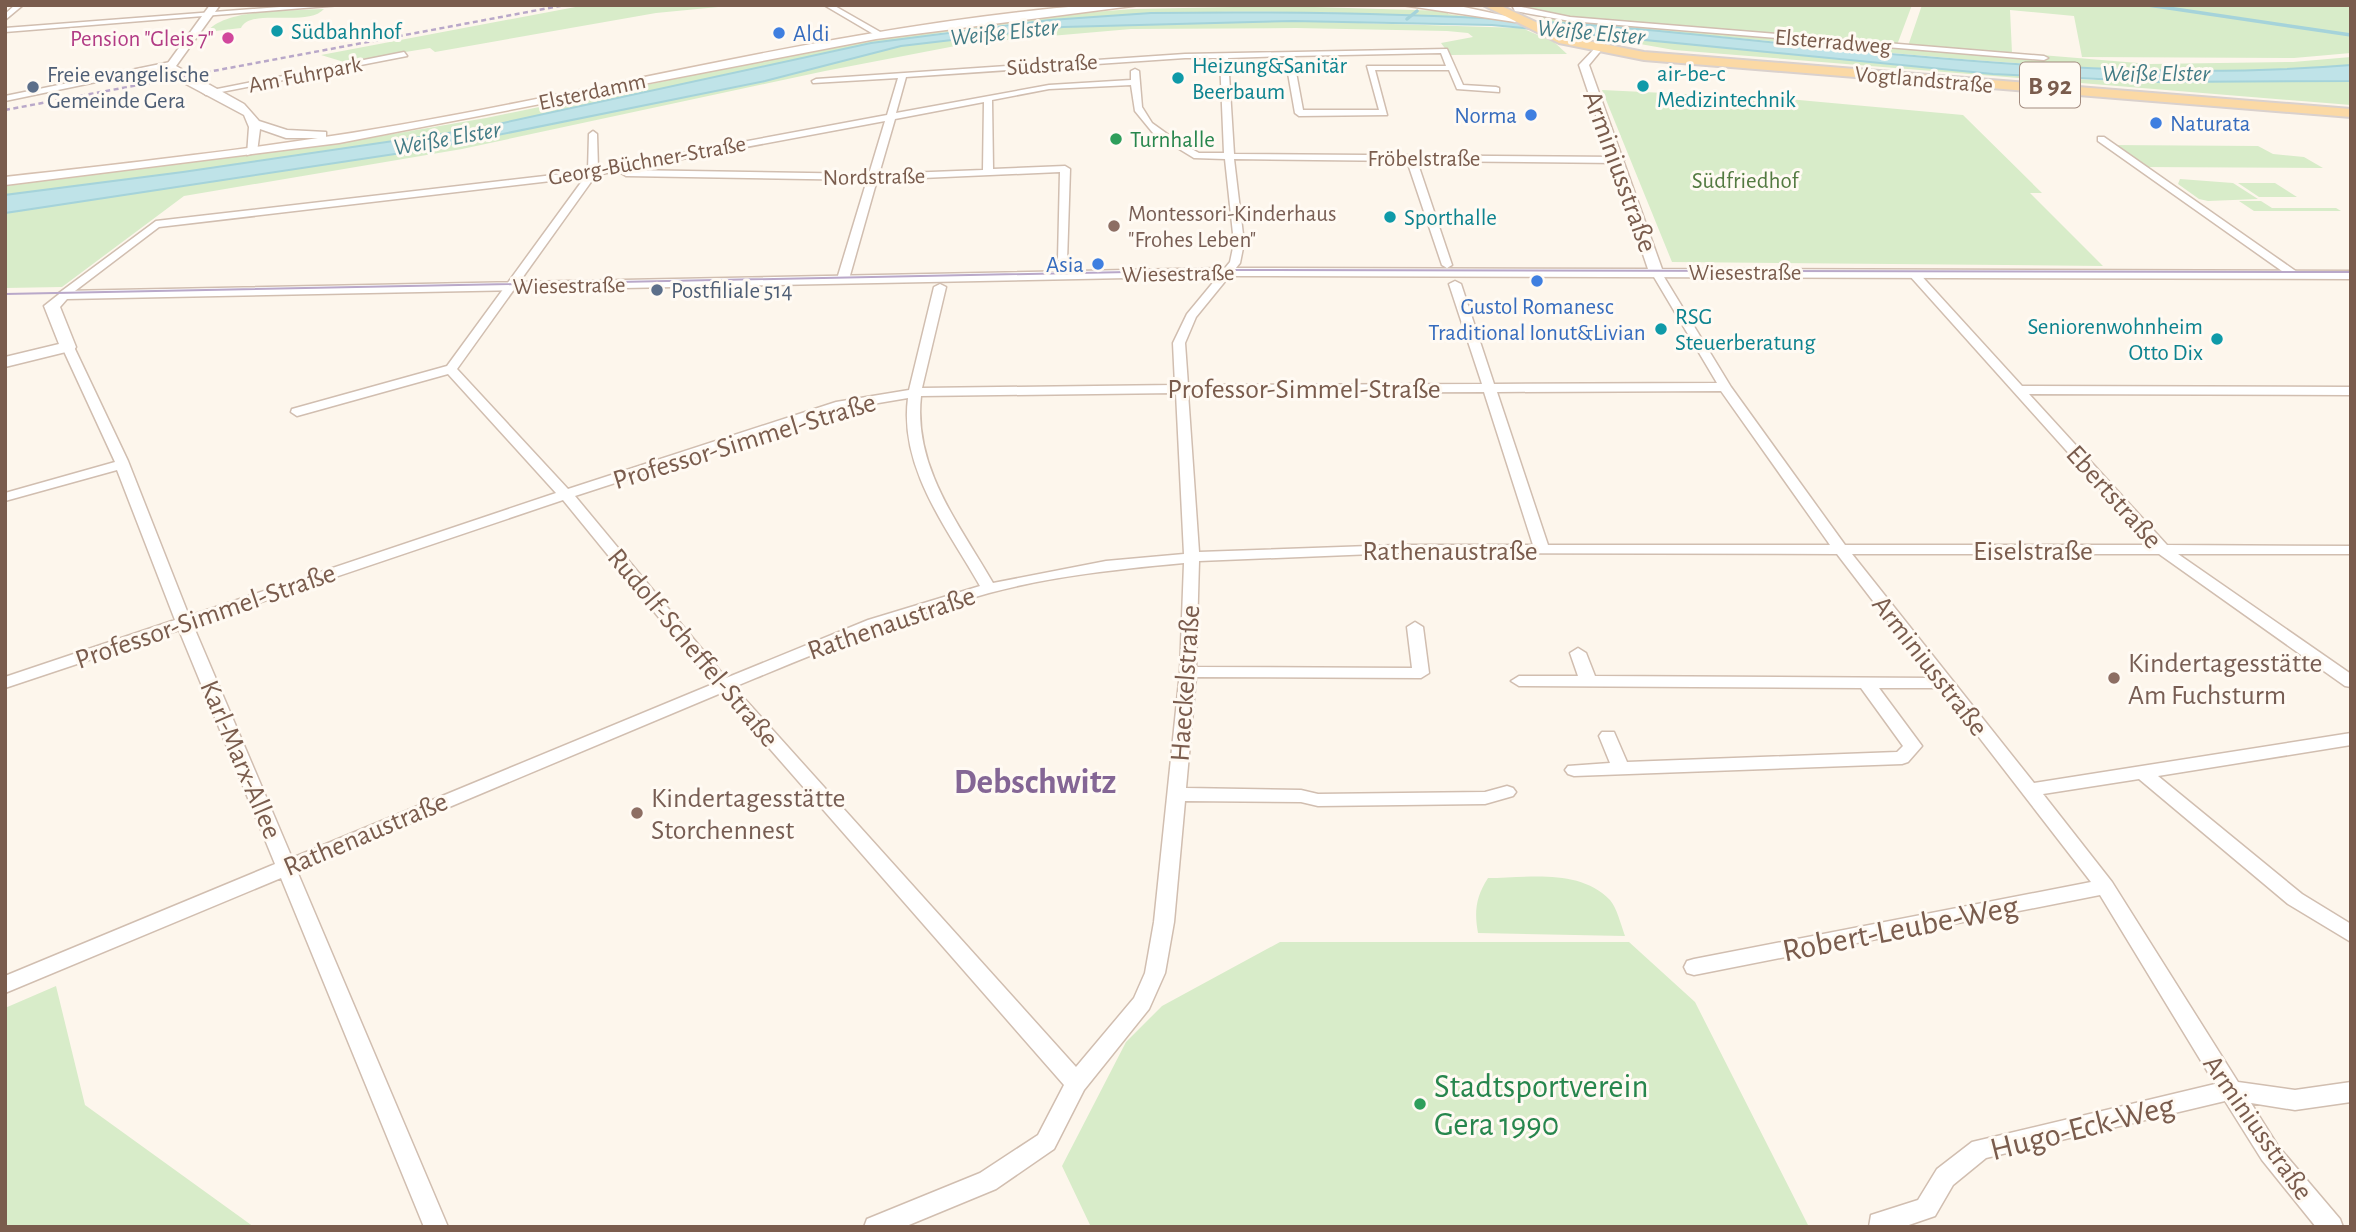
<svg xmlns="http://www.w3.org/2000/svg" width="2356" height="1232" font-family="'Alegreya Sans',sans-serif">
  <rect width="100%" height="100%" fill="#fdf6ec"/>
  <path fill="#d8ecc9" d="M 586,5 L 739,5 L 656,13 L 435,52 L 430,48 L 344,62 L 321,55 Z
    M 1520,5 L 1912,5 L 1897,45 L 1908,46 L 1922,5 L 2351,5 L 2351,53 L 2294,58 L 2082,57 L 2074,16 L 2010,10 L 2012,53 L 1980,50 L 2150,64 L 2293,62 L 2351,57 L 2351,65 C 2083,87 1819,38 1552,24 Z
    M 1281,6 L 1448,11 L 1448,14 L 1498,20 C 1349,11 1200,7 1051,20 C 857,36 669,92 478,128 C 322,158 163,175 5,195 L 5,186 L 352,141 L 486,118 L 858,41 L 1028,17 L 1133,9 Z
    M 324,9 C 307,28 251,7 241,28 L 207,32 C 225,8 294,11 324,9 Z
    M 1293,21 L 1522,28 L 1554,42 L 1567,54 L 1450,55 L 1441,43 L 1473,37 L 1468,33 L 1447,31 L 1296,28 L 1131,29 L 971,43 L 825,71 L 462,149 L 184,196 L 62,287 L 5,288 L 5,213 L 428,149 L 765,81 L 901,46 L 1063,27 Z
    M 1572,32 C 1739,45 1906,70 2074,79 C 2167,84 2259,80 2351,81 L 2351,105 L 1674,50 Z
    M 1602,90 L 1788,99 L 1963,115 L 2042,193 L 2030,193 L 2103,266 L 1672,262 Z
    M 2110,145 L 2258,146 L 2273,154 L 2304,157 L 2323,168 L 2140,167 Z
    M 2180,179 L 2233,183 L 2258,199 L 2208,201 L 2199,199 L 2178,184 Z
    M 2238,183 L 2275,183 L 2297,197 L 2259,197 Z
    M 2239,201 L 2261,201 L 2272,208 L 2336,208 L 2341,211 L 2254,211 Z
    M 1488,878 C 1528,878 1579,868 1610,900 C 1617,908 1621,925 1625,936 L 1478,933 C 1474,911 1476,897 1488,878 Z
    M 1280,942 L 1629,942 L 1695,1002 L 1809,1227 L 1091,1227 L 1062,1166 L 1126,1042 L 1162,1006 Z
    M 56,986 L 85,1105 L 254,1227 L 5,1227 L 5,1008 Z"/>
  <path fill="#bfe3e8" stroke="#a5d3da" stroke-width="2" d="M 1151,13 C 1306,11 1462,14 1616,27 C 1860,49 2105,85 2351,65 L 2351,81 L 2160,82 L 1993,74 L 1492,25 L 1293,21 L 1063,27 L 901,46 L 765,81 L 428,149 L 5,213 L 5,195 L 183,172 L 475,129 L 871,43 L 1050,20 Z"/>
  <g fill="none" stroke-linecap="round" stroke-linejoin="round">
    <path stroke="#a5d3da" stroke-width="3.5" d="M 2148,5 L 2351,35
      M 1407,19 L 1417,11"/>
    <g stroke="#d1beb0" stroke-width="3">
      <path id="minor" d="M 15,5 L 23,5 L 5,20 L 5,14 Z
        M 306,5 L 341,5 L 5,32 L 5,28 Z
        M 824,5 L 833,5 L 882,33 L 875,35 Z
        M 1512,5 L 1570,17 L 2044,56 L 2048,58 L 2044,60 L 1570,21 L 1515,11 Z
        M 1447,49 L 1463,85 L 1496,87 L 1499,88 L 1499,92 L 1457,89 L 1449,70 L 1375,70 L 1387,115 L 1299,116 L 1295,113 L 1285,56 L 1228,58 L 1234,154 L 1619,157 L 1624,160 L 1619,163 L 1417,161 L 1452,265 L 1447,268 L 1442,265 L 1407,161 L 1234,159 L 1244,243 L 1240,263 L 1196,317 L 1185,343 L 1188,385 L 1482,384 L 1449,284 L 1455,281 L 1461,284 L 1494,384 L 1717,383 L 1651,272 L 1656,269 L 1661,272 L 1731,387 L 1845,545 L 2151,545 L 1909,275 L 1909,271 L 1917,271 L 2022,386 L 2351,387 L 2351,395 L 2029,394 L 2167,545 L 2351,546 L 2351,554 L 2178,554 L 2351,674 L 2351,687 L 2345,686 L 2159,554 L 1852,554 L 2034,783 L 2351,733 L 2351,745 L 2158,776 L 2302,894 L 2351,924 L 2351,942 L 2288,904 L 2139,779 L 2043,794 L 2112,882 L 2238,1082 L 2295,1090 L 2351,1082 L 2351,1102 L 2295,1110 L 2251,1103 L 2278,1146 L 2340,1219 L 2343,1227 L 2316,1227 L 2262,1160 L 2225,1101 L 1986,1158 L 1953,1185 L 1935,1216 L 1903,1227 L 1869,1227 L 1871,1215 L 1918,1200 L 1937,1169 L 1972,1142 L 2215,1084 L 2100,895 L 1694,975 L 1687,973 L 1684,967 L 1687,961 L 1694,959 L 2091,882 L 1941,688 L 1879,688 L 1922,746 L 1908,762 L 1902,764 L 1574,776 L 1568,774 L 1565,770 L 1568,766 L 1610,763 L 1599,736 L 1602,732 L 1614,732 L 1627,762 L 1897,752 L 1903,746 L 1861,688 L 1519,686 L 1511,681 L 1519,676 L 1578,676 L 1570,653 L 1578,648 L 1586,653 L 1595,676 L 1932,678 L 1837,554 L 1398,553 L 1199,561 L 1196,667 L 1412,668 L 1407,627 L 1415,622 L 1423,627 L 1429,673 L 1421,678 L 1196,677 L 1186,788 L 1301,790 L 1318,794 L 1485,792 L 1507,786 L 1513,788 L 1516,792 L 1513,796 L 1485,804 L 1318,806 L 1301,802 L 1185,801 L 1174,922 L 1165,973 L 1149,1009 L 1084,1090 L 1054,1149 L 996,1189 L 904,1227 L 864,1227 L 867,1219 L 980,1173 L 1038,1135 L 1064,1085 L 721,693 L 297,871 L 448,1227 L 424,1227 L 281,878 L 5,993 L 5,976 L 275,864 L 179,630 L 5,688 L 5,677 L 175,620 L 117,470 L 5,501 L 5,493 L 115,462 L 62,347 L 64,344 L 68,343 L 74,347 L 128,461 L 189,616 L 556,493 L 448,374 L 297,416 L 291,412 L 292,409 L 447,366 L 585,177 L 159,227 L 67,297 L 59,297 L 59,293 L 156,221 L 588,171 L 589,134 L 593,131 L 597,134 L 598,169 L 887,115 L 898,78 L 813,83 L 812,81 L 816,79 L 1185,54 ZM 1441,53 L 1446,66 L 1367,66 L 1379,110 L 1303,110 L 1293,56 ZM 1185,58 L 1220,58 L 1224,153 L 1199,153 L 1177,141 L 1152,123 L 1142,107 L 1139,71 L 1135,69 L 1131,71 L 1131,80 L 1049,85 L 896,113 L 906,77 ZM 1131,85 L 1135,111 L 1153,133 L 1194,158 L 1225,159 L 1234,243 L 1230,262 L 1187,314 L 1173,343 L 1175,385 L 922,388 L 946,287 L 940,284 L 934,287 L 909,390 L 836,402 L 568,489 L 457,369 L 596,175 L 885,121 L 869,174 L 626,170 L 621,173 L 626,176 L 867,180 L 837,279 L 843,282 L 849,279 L 877,180 L 1060,172 L 1058,260 L 1067,262 L 1070,169 L 1065,166 L 993,169 L 992,100 L 1049,89 ZM 984,102 L 983,170 L 879,174 L 895,119 ZM 1721,391 L 1830,545 L 1548,545 L 1497,392 ZM 1484,392 L 1533,545 L 1398,545 L 1199,552 L 1188,393 ZM 1176,393 L 1184,554 L 1106,561 L 993,583 C 959,524 913,467 921,396 ZM 908,398 C 899,468 947,528 980,586 L 868,620 L 726,678 L 575,496 L 843,409 ZM 563,500 L 713,684 L 292,858 L 193,625 ZM 1184,563 L 1180,672 L 1154,922 L 1145,973 L 1134,998 L 1076,1067 L 734,687 C 819,652 901,617 989,593 C 1052,576 1119,569 1184,563 Z
        M 404,52 L 407,56 L 206,95 L 202,92 Z
        M 170,62 L 173,66 L 5,101 L 5,96 Z
        M 2098,137 L 2104,137 L 2297,272 L 2297,276 L 2289,276 L 2098,141 Z"/>
    </g>
    <g stroke="#d1beb0" stroke-width="3">
      <path id="tertiary" d="M 210,5 L 220,5 L 176,66 L 244,104 L 259,121 L 287,130 L 326,132 L 326,138 L 286,138 L 260,129 L 257,152 L 247,155 L 249,127 L 244,115 L 186,84 L 166,69 L 165,67 Z
        M 1598,45 L 1603,48 L 1589,65 L 1662,269 L 2351,271 L 2351,279 L 1227,276 L 67,299 L 60,307 L 76,347 L 74,350 L 5,367 L 5,357 L 59,344 L 44,306 L 63,291 L 1227,268 L 1648,269 L 1579,65 Z"/>
    </g>
    <g stroke="#d6c0b0" stroke-width="3">
      <path id="secondary" d="M 1092,5 L 1140,5 L 876,39 L 339,143 L 5,185 L 5,177 C 154,160 302,144 449,116 C 663,76 875,22 1092,5 Z
        M 1402,5 L 1459,6 L 1520,19 L 1515,22 Z"/>
    </g>
    <g stroke="#dad1cd" stroke-width="4">
      <path id="primary" d="M 1483,5 L 1499,5 L 1568,37 L 1644,52 L 2351,109 L 2351,117 L 1644,60 L 1559,43 Z"/>
    </g>
    <use href="#minor" fill="#fff" fill-rule="evenodd"/>
    <use href="#tertiary" fill="#fff" fill-rule="evenodd"/>
    <use href="#secondary" fill="#fff" fill-rule="evenodd"/>
    <use href="#primary" fill="#fbd9a5" fill-rule="evenodd"/>
    <path stroke="#b9a8c9" stroke-width="2" d="M 5,294 L 1228,270 L 2351,272"/>
    <path stroke="#b9a8c9" stroke-width="2.5" stroke-dasharray="5 3.5" stroke-linecap="butt" d="M 5,110 L 565,5"/>
  </g>
  <g fill="#0f9aa8" stroke="#fffaf3" stroke-width="2.5">
    <circle cx="277" cy="31" r="7"/>
    <circle cx="1178" cy="78" r="7"/>
    <circle cx="1643" cy="86" r="7"/>
    <circle cx="1390" cy="217" r="7"/>
    <circle cx="1661" cy="329" r="7"/>
    <circle cx="2217" cy="339" r="7"/>
  </g>
  <g fill="#3f7fe0" stroke="#fffaf3" stroke-width="2.5">
    <circle cx="779" cy="33" r="7"/>
    <circle cx="1531" cy="115" r="7"/>
    <circle cx="2156" cy="123" r="7"/>
    <circle cx="1098" cy="264" r="7"/>
    <circle cx="1537" cy="281" r="7"/>
  </g>
  <circle fill="#d1479c" stroke="#fffaf3" stroke-width="2.5" cx="228" cy="38" r="7"/>
  <g fill="#5c6f8a" stroke="#fffaf3" stroke-width="2.5">
    <circle cx="33" cy="87" r="7"/>
    <circle cx="657" cy="290" r="7"/>
  </g>
  <g fill="#2e9e5b" stroke="#fffaf3" stroke-width="2.5">
    <circle cx="1116" cy="139" r="7"/>
    <circle cx="1420" cy="1104" r="7"/>
  </g>
  <g fill="#8d6e63" stroke="#fffaf3" stroke-width="2.5">
    <circle cx="1114" cy="226" r="7"/>
    <circle cx="2114" cy="678" r="7"/>
    <circle cx="637" cy="813" r="7"/>
  </g>
  <g text-anchor="middle" stroke-width="6" stroke-linejoin="round" paint-order="stroke">
    <g font-size="23" fill="#0d838f" stroke="#fffaf3" text-anchor="start">
      <text x="291" y="39">Südbahnhof</text>
      <text x="1192" y="73">Heizung&amp;Sanitär<tspan x="1192" dy="26">Beerbaum</tspan></text>
      <text x="1657" y="81">air-be-c<tspan x="1657" dy="26">Medizintechnik</tspan></text>
      <text x="1404" y="225">Sporthalle</text>
      <text x="1675" y="324">RSG<tspan x="1675" dy="26">Steuerberatung</tspan></text>
      <text x="2203" y="334" text-anchor="end">Seniorenwohnheim<tspan x="2203" dy="26">Otto Dix</tspan></text>
    </g>
    <g font-size="23" fill="#366cbe" stroke="#fffaf3" text-anchor="start">
      <text x="793" y="41">Aldi</text>
      <text x="1517" y="123" text-anchor="end">Norma</text>
      <text x="2170" y="131">Naturata</text>
      <text x="1084" y="272" text-anchor="end">Asia</text>
      <text x="1537" y="314" text-anchor="middle">Gustol Romanesc<tspan x="1537" dy="26">Traditional Ionut&amp;Livian</tspan></text>
    </g>
    <g font-size="23" fill="#b23c85" stroke="#fffaf3" text-anchor="end">
      <text x="214" y="46">Pension "Gleis 7"</text>
    </g>
    <g font-size="23" fill="#7a5c4d" stroke="#fffaf3">
      <text transform="translate(1833 41) rotate(5)" y="8">Elsterradweg</text>
      <text transform="translate(1052 64) rotate(-4)" y="8">Südstraße</text>
      <text transform="translate(305 74) rotate(-11)" y="8">Am Fuhrpark</text>
      <text transform="translate(1924 79) rotate(5)" y="8">Vogtlandstraße</text>
      <text transform="translate(592 91) rotate(-12)" y="8">Elsterdamm</text>
      <text x="1424" y="166">Fröbelstraße</text>
      <text transform="translate(647 160) rotate(-10)" y="8">Georg-Büchner-Straße</text>
      <text transform="translate(874 176) rotate(-1)" y="8">Nordstraße</text>
      <text x="1745" y="280">Wiesestraße</text>
      <text transform="translate(1178 273) rotate(-1)" y="8">Wiesestraße</text>
      <text transform="translate(569 285) rotate(-1)" y="8">Wiesestraße</text>
    </g>
    <g font-size="23" fill="#4e5e75" stroke="#fffaf3" text-anchor="start">
      <text x="47" y="82">Freie evangelische<tspan x="47" dy="26">Gemeinde Gera</tspan></text>
      <text x="671" y="298">Postfiliale 514</text>
    </g>
    <g font-size="23" fill="#27864d" stroke="#fffaf3" text-anchor="start">
      <text x="1130" y="147">Turnhalle</text>
    </g>
    <g font-size="23" fill="#537a41" stroke="#fffaf3">
      <text x="1745" y="188">Südfriedhof</text>
    </g>
    <g font-size="23" fill="#785e54" stroke="#fffaf3" text-anchor="start">
      <text x="1128" y="221">Montessori-Kinderhaus<tspan x="1128" dy="26">"Frohes Leben"</tspan></text>
    </g>
    <g font-size="24" font-style="italic" fill="#437c86" stroke="#fffaf3">
      <text transform="translate(1004 32) rotate(-6)" y="8">Weiße Elster</text>
      <text transform="translate(1591 32) rotate(5)" y="8">Weiße Elster</text>
      <text x="2156" y="81">Weiße Elster</text>
      <text transform="translate(447 138) rotate(-10)" y="8">Weiße Elster</text>
    </g>
    <rect fill="#fffaf3" stroke="#a28b7f" stroke-width="2" x="2020" y="62.5" width="60" height="45" rx="5"/>
    <g font-size="26" font-weight="bold" fill="#7a5c4d">
      <text x="2050" y="94">B 92</text>
    </g>
    <g font-size="28" fill="#7a5c4d" stroke="#fffaf3">
      <text transform="translate(1621 171) rotate(70)" y="10">Arminiusstraße</text>
      <text x="1304" y="398">Professor-Simmel-Straße</text>
      <text transform="translate(744 440) rotate(-17)" y="10">Professor-Simmel-Straße</text>
      <text transform="translate(2115 496) rotate(48)" y="10">Ebertstraße</text>
      <text x="1450" y="560">Rathenaustraße</text>
      <text x="2033" y="560">Eiselstraße</text>
      <text transform="translate(205 615) rotate(-19)" y="10">Professor-Simmel-Straße</text>
      <text transform="translate(891 622) rotate(-19)" y="10">Rathenaustraße</text>
      <text transform="translate(694 647) rotate(50)" y="10">Rudolf-Scheffel-Straße</text>
      <text transform="translate(1931 665) rotate(52)" y="10">Arminiusstraße</text>
      <text transform="translate(1184 683) rotate(-86)" y="10">Haeckelstraße</text>
      <text transform="translate(242 759) rotate(67)" y="10">Karl-Marx-Allee</text>
      <text transform="translate(365 833) rotate(-23)" y="10">Rathenaustraße</text>
      <text transform="translate(2259 1127) rotate(55)" y="10">Arminiusstraße</text>
    </g>
    <g font-size="28" fill="#785e54" stroke="#fffaf3" text-anchor="start">
      <text x="2128" y="672">Kindertagesstätte<tspan x="2128" dy="32">Am Fuchsturm</tspan></text>
      <text x="651" y="807">Kindertagesstätte<tspan x="651" dy="32">Storchennest</tspan></text>
    </g>
    <g font-size="33" fill="#7a5c4d" stroke="#fffaf3">
      <text transform="translate(1900 927) rotate(-11)" y="12">Robert-Leube-Weg</text>
      <text transform="translate(2082 1126) rotate(-14)" y="12">Hugo-Eck-Weg</text>
    </g>
    <g font-size="33" fill="#27864d" stroke="#fffaf3" text-anchor="start">
      <text x="1434" y="1097">Stadtsportverein<tspan x="1434" dy="38">Gera 1990</tspan></text>
    </g>
    <g font-size="35" font-weight="bold" fill="#846695" stroke="#fffaf3">
      <text x="1035" y="793">Debschwitz</text>
    </g>
  </g>
  <rect width="2356" height="1232" fill="none" stroke="#7a5c4d" stroke-width="14"/>
</svg>
